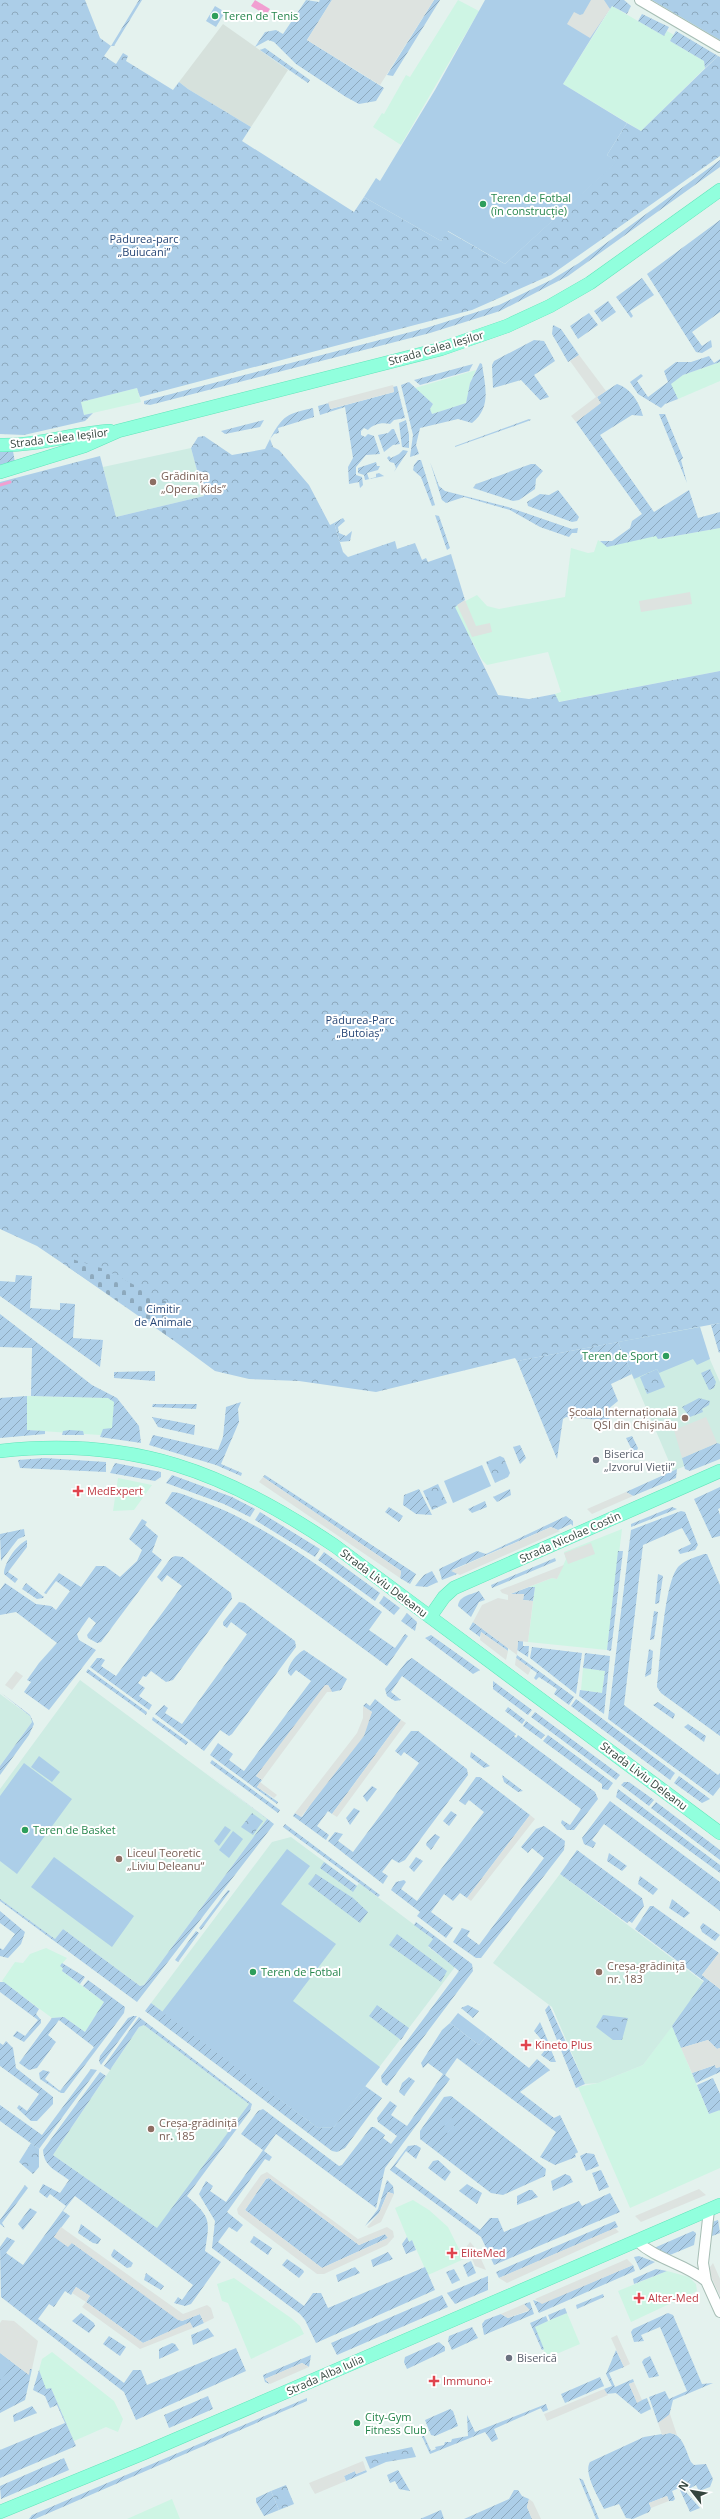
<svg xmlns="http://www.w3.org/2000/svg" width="720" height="2519" font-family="'Open Sans',sans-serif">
  <defs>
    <pattern id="forest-crowns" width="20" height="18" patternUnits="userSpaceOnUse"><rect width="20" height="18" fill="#accee8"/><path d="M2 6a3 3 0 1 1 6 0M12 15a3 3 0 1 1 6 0" fill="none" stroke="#8da9bd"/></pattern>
    <pattern id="cemetery-stones" width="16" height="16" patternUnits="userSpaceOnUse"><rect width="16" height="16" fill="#accee8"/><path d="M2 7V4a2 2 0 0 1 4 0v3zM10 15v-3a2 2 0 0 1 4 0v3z" fill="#8da9bd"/></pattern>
    <pattern id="garden-furrows" width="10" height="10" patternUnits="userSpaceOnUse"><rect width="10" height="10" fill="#accee8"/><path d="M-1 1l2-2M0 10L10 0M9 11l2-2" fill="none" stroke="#8da9bd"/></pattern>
    <pattern id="water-ripples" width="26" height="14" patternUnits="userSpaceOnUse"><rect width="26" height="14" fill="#f19fd1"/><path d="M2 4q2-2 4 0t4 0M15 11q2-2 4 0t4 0" fill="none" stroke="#c483ab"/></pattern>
  </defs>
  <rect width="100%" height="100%" fill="#e4f2ee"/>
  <path fill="#cef5e4" d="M 458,0 L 479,11 L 401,145 L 373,127 L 382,113 L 384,114 L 406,75 L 410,77 Z
    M 612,6 L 664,36 L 667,31 L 674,35 L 670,41 L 704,61 L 705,68 L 641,131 L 563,84 Z
    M 720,362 L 720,381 L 678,399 L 670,384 L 683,375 Z
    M 476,370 L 470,383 L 466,403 L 432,414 L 430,409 L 433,404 L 415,388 Z
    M 137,388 L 141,402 L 84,415 L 81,402 Z
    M 720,528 L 720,671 L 558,702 L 555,694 L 561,692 L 548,652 L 487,665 L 482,660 L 454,607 L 477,595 L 487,606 L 499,609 L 565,597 L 571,548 L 588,553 L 594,552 L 598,540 L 605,545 L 657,535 L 658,539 Z
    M 27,1396 L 117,1398 L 114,1436 L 27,1430 Z
    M 118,1478 L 152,1485 L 134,1510 L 113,1511 Z
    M 622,1529 L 607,1650 L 528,1642 L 535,1587 L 529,1587 L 552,1578 L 557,1579 L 566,1559 L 564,1552 Z
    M 583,1668 L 605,1671 L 602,1693 L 581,1690 Z
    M 46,1948 L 67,1958 L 60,1966 L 63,1968 L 62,1971 L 104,2002 L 85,2032 L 64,2017 L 52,2018 L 2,1981 L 15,1962 L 23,1963 L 30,1954 Z
    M 672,2026 L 709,2114 L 720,2110 L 720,2168 L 630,2208 L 578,2087 L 598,2083 L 643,2065 Z
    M 413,2200 L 429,2210 L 448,2227 L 464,2259 L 428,2275 L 412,2240 L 409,2242 L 395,2208 Z
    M 667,2271 L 689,2277 L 696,2284 L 697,2291 L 631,2322 L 618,2291 Z
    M 234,2278 L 291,2318 L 300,2326 L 304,2334 L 251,2359 L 228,2303 L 222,2301 L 217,2284 Z
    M 567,2313 L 580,2344 L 547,2358 L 534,2327 Z
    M 52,2352 L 114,2401 L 123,2419 L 118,2432 L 106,2427 L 74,2441 L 51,2388 L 46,2390 L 39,2370 L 42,2359 Z
    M 172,2499 L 180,2519 L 127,2519 Z"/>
  <path fill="#d6e1dc" d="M 223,24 L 288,70 L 251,127 L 188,89 L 179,82 Z"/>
  <path fill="#ceece3" d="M 191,448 L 204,496 L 116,517 L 103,467 Z
    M 700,1327 L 707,1353 L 720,1382 L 720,1454 L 686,1469 L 685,1466 L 673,1471 L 618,1342 Z
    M 80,1680 L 267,1819 L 144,1985 L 140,1986 L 63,1929 L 55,1939 L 0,1899 L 0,1789 Z
    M 0,1694 L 30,1716 L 32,1722 L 0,1766 Z
    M 291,1837 L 357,1886 L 359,1883 L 433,1939 L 428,1947 L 455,1967 L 334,2127 L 318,2128 L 151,2003 L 272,1842 Z
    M 560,1874 L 705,1983 L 643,2065 L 598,2083 L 585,2084 L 552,2007 L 493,1963 Z
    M 144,2025 L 249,2104 L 158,2229 L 53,2155 L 139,2027 Z"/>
  <path fill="url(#forest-crowns)" d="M 0,0 L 85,0 L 100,38 L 111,46 L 104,56 L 116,64 L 123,53 L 128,56 L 126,61 L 173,90 L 179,82 L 188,89 L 251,127 L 242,141 L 354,212 L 364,197 L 441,241 L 447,231 L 505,264 L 616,162 L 607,155 L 627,123 L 641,131 L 718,56 L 720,57 L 720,156 L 551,275 L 472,310 L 140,397 L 137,388 L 81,402 L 84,415 L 93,413 L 85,421 L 24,435 L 0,434 Z
    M 652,0 L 720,0 L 720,40 Z
    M 204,436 L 232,455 L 265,449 L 270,439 L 273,447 L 279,450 L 309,485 L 330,525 L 334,523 L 343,552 L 348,557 L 395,541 L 397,549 L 415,543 L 422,560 L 426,558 L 428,562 L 451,554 L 465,600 L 455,607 L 498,695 L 529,699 L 555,694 L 559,702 L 720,671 L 720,1323 L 517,1361 L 515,1358 L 376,1392 L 299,1381 L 249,1379 L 215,1371 L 139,1315 L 37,1246 L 0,1229 L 0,482 L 100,456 L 116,517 L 204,496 L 191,448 L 198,437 Z
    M 657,1369 L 665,1387 L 647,1394 L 640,1377 Z
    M 500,1456 L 504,1458 L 510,1473 L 508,1477 L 495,1483 L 486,1462 Z
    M 438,1484 L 447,1503 L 432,1510 L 423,1491 Z
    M 252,1813 L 263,1821 L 253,1835 L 241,1827 Z
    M 603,2015 L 628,2018 L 622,2040 L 613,2040 L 596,2027 Z
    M 31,2143 L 39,2149 L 39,2167 L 33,2174 L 19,2162 Z
    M 412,2447 L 416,2457 L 386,2462 L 370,2469 L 365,2457 Z
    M 286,2485 L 294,2504 L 279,2510 L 271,2491 Z"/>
  <path fill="url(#cemetery-stones)" d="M 72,1259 L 104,1269 L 178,1308 L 173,1340 L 68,1267 Z"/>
  <path fill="url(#garden-furrows)" d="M 139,0 L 142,0 L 114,46 L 111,46 Z
    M 306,0 L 319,2 L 320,0 L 332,0 L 307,40 L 384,88 L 376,101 L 359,104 L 346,97 L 296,64 L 274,42 L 268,40 L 255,47 L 265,32 L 276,30 L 283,34 Z
    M 434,0 L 440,0 L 393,76 L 387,75 Z
    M 604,0 L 624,0 L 631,6 L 627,14 L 612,6 L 610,9 Z
    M 642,14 L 669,27 L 664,36 L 638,21 Z
    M 676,31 L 718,56 L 705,68 L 704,61 L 670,41 Z
    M 265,48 L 310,80 L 308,83 L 260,50 Z
    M 720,160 L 720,167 L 568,276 L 500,311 L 430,333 L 150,405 L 144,404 L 144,401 L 426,328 L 499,305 L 551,280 L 579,263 Z
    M 720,220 L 720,312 L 692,332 L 702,346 L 711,340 L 712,347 L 702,353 L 696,352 L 647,274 Z
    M 642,278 L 654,295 L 630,311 L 633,316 L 631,318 L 616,297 Z
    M 608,301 L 616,312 L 602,322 L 594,311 Z
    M 589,313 L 598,325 L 578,339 L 570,326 Z
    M 553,325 L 561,329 L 579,355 L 568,362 L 552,334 Z
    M 534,340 L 544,341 L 555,361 L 534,375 L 549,397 L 540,400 L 521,380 L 493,388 L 492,365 L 494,361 Z
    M 709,356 L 714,363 L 720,359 L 720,362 L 683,375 L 671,384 L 678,399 L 665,404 L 661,408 L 638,394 L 630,382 L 641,374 L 643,376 L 637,381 L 648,397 L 668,382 L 664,371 L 676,362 L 691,362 Z
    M 480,363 L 482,364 C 485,386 492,407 472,423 L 458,419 L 420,428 L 416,445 L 419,454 L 410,457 L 413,435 L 401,385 L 409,382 L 433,404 L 430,409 L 432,414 L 466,403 L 470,383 Z
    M 473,364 L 469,371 L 420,385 L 414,380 Z
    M 617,384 C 631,388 640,404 643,416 L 632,415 L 600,435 L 654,512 L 689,490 L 698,518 L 720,512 L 720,528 L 658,539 L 656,536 L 607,547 L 600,541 L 612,541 L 630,528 L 632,521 L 642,514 L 576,422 L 600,403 L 597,397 Z
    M 397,386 L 405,418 L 394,420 L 390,424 C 382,422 373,424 368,430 L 364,428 L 361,431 L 361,435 L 365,437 L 368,434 L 374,436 L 380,454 L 366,455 L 356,467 L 356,475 L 362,477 L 363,485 L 360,488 L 359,482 L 349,484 L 348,467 L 353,458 L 345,407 L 320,415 L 318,406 L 329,403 L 331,409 L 394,392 L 393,387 Z
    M 313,408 L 314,417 L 278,428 L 279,433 L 274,434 L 270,439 C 283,415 287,414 313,408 Z
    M 665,414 L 683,458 L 681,460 L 687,483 L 659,414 Z
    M 529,419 L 531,420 L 455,447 L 455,446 Z
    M 264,420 L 260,427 L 225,434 L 221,431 Z
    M 406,420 L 409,435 L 409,448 L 402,447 L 399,423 Z
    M 392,429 L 394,429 L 400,444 L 393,445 L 384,452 L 378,435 L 388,433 Z
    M 0,450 L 13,451 L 15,463 L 0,467 Z
    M 403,450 L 408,451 L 394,472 L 396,468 L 394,463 L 390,462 L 387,458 L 389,456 L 391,458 L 399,454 Z
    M 418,460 L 421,460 L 435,505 L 432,506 L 421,477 L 413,470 L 414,465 Z
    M 376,462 L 377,466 L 380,466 L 378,470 L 367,473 L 369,479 L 376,477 L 376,474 L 379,473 L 384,476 L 365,480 L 364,475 L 358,473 L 358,468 Z
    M 430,462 L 439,486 L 445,491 L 508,507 L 572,529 L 578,528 L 577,533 L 572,533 L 569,537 L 540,527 L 510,510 L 464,497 L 446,503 L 442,500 Z
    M 531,464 L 535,464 L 543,471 L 536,479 L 535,489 L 519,500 L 513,501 L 473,488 L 476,484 Z
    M 558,490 L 579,517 L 577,521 L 572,522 L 528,506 L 527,502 L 540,494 L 549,495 Z
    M 435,515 L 439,516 L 450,548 L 447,550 Z
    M 343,518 L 345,521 L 338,527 L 339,533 L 346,536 L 352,531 L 350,541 L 340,542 L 334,523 Z
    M 16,1275 L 32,1276 L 30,1308 L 60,1310 L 60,1303 L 75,1304 L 73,1338 L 103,1340 L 100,1367 L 0,1296 L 0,1281 L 15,1282 Z
    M 0,1314 L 92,1385 L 117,1398 L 139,1426 L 141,1443 L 100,1437 L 103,1429 L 112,1428 L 114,1402 L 108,1398 L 31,1396 L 32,1348 L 0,1347 Z
    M 720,1323 L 720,1352 L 719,1353 L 711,1325 Z
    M 618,1342 L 632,1374 L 611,1384 L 618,1401 L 607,1410 L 607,1416 L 612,1421 L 566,1417 L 563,1419 L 557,1459 L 517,1361 Z
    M 710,1369 L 716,1382 L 714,1388 L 709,1390 L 701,1373 Z
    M 155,1371 L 155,1381 L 114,1378 L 114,1372 Z
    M 27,1396 L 27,1430 L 45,1431 L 45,1434 L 0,1438 L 0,1398 Z
    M 699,1398 L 710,1401 L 709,1405 L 702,1409 L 703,1412 L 690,1417 L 682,1407 Z
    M 241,1402 L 238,1409 L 239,1422 L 221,1464 L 242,1473 L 241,1476 L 216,1465 L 149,1445 L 153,1435 L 218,1450 L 223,1437 L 226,1407 Z
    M 153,1404 L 197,1404 L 196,1409 L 152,1407 Z
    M 152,1417 L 195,1425 L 194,1435 L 158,1427 Z
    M 70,1430 L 83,1431 L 84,1435 L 62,1435 L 63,1431 Z
    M 632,1436 L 638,1448 L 633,1459 L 633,1452 L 626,1438 Z
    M 717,1443 L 720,1444 L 720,1459 L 690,1471 L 685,1469 L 682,1458 Z
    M 520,1445 L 526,1458 L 520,1464 L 513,1447 Z
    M 45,1458 L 106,1462 L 106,1472 L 20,1468 L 18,1460 Z
    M 115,1463 L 161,1472 L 161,1477 L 155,1481 L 110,1473 Z
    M 677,1469 L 676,1478 L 633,1496 L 626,1492 Z
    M 172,1475 L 232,1497 L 255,1509 L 250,1517 L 224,1504 L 166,1483 Z
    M 265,1475 L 416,1574 L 410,1584 L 400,1578 L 401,1571 L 263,1477 Z
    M 720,1487 L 720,1508 L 718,1509 L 720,1515 L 720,1536 L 712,1538 L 694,1499 Z
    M 419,1489 L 432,1515 L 416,1514 L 403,1505 L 404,1495 Z
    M 510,1489 L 511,1495 L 497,1502 L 493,1497 Z
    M 172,1492 C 179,1492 188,1496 195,1499 C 260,1520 327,1572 382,1612 L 369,1630 L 395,1648 L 405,1634 L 408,1636 L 387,1666 L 165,1503 Z
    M 485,1501 L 487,1507 L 472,1513 L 468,1509 Z
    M 389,1507 L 403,1516 L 399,1522 L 385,1512 Z
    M 672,1507 L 677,1509 L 631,1527 L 631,1524 Z
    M 681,1511 L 685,1512 L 698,1545 L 695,1550 L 680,1554 L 678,1550 L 691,1544 L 682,1528 L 643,1545 L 624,1705 L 718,1775 L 720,1773 L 720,1787 L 713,1796 L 608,1719 L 631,1530 Z
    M 260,1512 L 320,1549 L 315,1557 L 255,1520 Z
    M 566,1516 L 573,1521 L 573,1526 L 571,1524 L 558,1530 L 551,1527 L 452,1570 L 457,1574 L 442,1580 L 439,1569 L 477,1551 L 486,1554 Z
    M 142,1519 L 147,1522 L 145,1525 L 158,1536 L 152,1552 L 162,1560 L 101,1642 L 97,1643 L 88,1638 L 87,1635 L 96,1623 L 89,1617 L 77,1634 L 79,1640 L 96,1650 L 49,1710 L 24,1692 L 31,1682 L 27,1680 L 39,1663 L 57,1643 L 16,1612 L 0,1615 L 0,1590 L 5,1583 L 36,1604 L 51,1606 L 56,1610 L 70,1591 L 56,1581 L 46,1594 L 44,1593 L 59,1573 L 81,1587 L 96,1566 L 105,1566 L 120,1577 L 137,1561 L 142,1550 L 129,1539 Z
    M 24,1529 L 25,1536 L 18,1539 L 1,1561 L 0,1534 Z
    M 27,1540 L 27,1547 L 8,1572 L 18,1579 L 15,1583 L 4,1574 C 4,1563 16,1545 27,1540 Z
    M 618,1551 L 623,1551 L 611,1651 L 607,1650 Z
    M 324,1552 L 380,1593 L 375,1601 L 318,1560 Z
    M 704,1554 L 707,1554 L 720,1585 L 720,1736 L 661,1693 L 657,1687 C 660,1663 664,1580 679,1566 C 685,1560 696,1557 704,1554 Z
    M 175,1556 L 183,1557 L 231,1593 L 232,1599 L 173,1680 L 166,1682 L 151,1671 L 146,1677 L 143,1676 L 138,1683 L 145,1688 L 139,1696 L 152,1705 L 149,1710 L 90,1667 L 97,1658 L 101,1658 L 105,1660 L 101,1666 L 116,1676 L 182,1586 L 167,1575 L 162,1582 L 157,1577 L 171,1558 Z
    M 555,1558 L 556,1561 L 492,1588 L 491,1585 Z
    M 432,1571 L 438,1582 L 427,1587 L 415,1586 L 424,1575 Z
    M 658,1574 L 663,1576 L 659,1603 L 655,1604 Z
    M 26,1583 L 44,1597 L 43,1598 L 37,1599 L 22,1589 Z
    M 529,1587 L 535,1587 L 533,1601 L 523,1600 L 524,1594 L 508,1595 Z
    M 479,1591 L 485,1600 L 479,1602 L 471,1617 L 458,1606 C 459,1596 470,1595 479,1591 Z
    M 384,1596 L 400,1608 L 394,1615 L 379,1603 Z
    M 239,1602 L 244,1603 L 295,1641 L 296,1647 L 232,1734 L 229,1736 L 220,1730 L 204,1751 L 155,1714 L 164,1705 L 168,1708 L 165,1713 L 182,1724 L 247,1634 L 231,1622 L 227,1628 L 223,1625 L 223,1622 Z
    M 654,1611 L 658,1612 L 654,1639 L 650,1640 Z
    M 407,1613 L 417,1622 L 415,1631 L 401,1621 Z
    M 473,1622 L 508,1648 L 508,1651 L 481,1632 L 480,1637 L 469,1629 Z
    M 431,1635 L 480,1670 L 473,1674 L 425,1638 Z
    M 518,1641 L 523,1641 L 523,1646 L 529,1646 L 528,1657 L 517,1650 Z
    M 532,1647 L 582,1653 L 576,1694 L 530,1658 Z
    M 649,1649 L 653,1651 L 651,1674 L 645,1677 Z
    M 304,1650 L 347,1679 L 341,1690 L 332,1692 L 328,1685 L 256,1776 L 262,1780 L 257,1787 L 278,1802 L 277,1804 L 210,1755 L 218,1743 L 233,1754 L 229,1760 L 244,1771 L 311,1681 L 296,1670 L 291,1676 L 288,1673 C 287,1666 297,1653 304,1650 Z
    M 585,1653 L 610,1656 L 604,1714 L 579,1696 L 580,1690 L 602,1693 L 605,1671 L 583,1668 Z
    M 517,1655 L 574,1697 L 569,1705 L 554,1694 L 557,1689 L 539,1677 L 536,1680 L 534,1678 L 537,1673 L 516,1658 Z
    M 412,1658 L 516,1734 L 514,1736 L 516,1738 L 518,1735 L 595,1792 L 598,1799 L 574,1830 L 567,1830 L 561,1823 L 562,1820 L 570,1825 L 581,1809 L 402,1676 L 391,1692 L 401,1700 L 395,1701 L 387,1696 L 385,1689 L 407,1661 Z
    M 88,1669 L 147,1712 L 146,1715 L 86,1672 Z
    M 493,1681 L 532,1710 L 528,1715 L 493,1689 Z
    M 0,1692 L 30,1715 L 34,1724 L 29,1735 L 0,1775 L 0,1766 L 32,1722 L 30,1716 Z
    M 375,1699 L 401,1720 L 332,1814 L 328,1811 L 317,1826 L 329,1835 L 326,1840 L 293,1816 L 295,1813 L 302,1817 L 372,1712 L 363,1706 L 366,1703 L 370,1706 Z
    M 576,1699 L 675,1773 L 670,1780 L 571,1706 Z
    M 658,1702 L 675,1714 L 673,1719 L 653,1705 Z
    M 508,1707 L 525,1720 L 522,1724 L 505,1711 Z
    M 535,1712 L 620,1775 L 616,1780 L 531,1717 Z
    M 153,1717 L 188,1742 L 186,1745 L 152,1720 Z
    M 526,1721 L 545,1735 L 541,1739 L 523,1726 Z
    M 688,1724 L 706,1736 L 704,1742 L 684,1727 Z
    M 411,1731 L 418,1731 L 467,1769 L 468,1775 L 405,1860 L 399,1863 L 392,1859 L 382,1872 L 388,1876 L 383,1884 L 328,1841 L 335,1832 L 343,1834 L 338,1841 L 353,1852 L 419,1763 L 404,1752 L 401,1756 L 395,1751 Z
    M 548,1735 L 613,1783 L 608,1790 L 602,1789 L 602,1784 L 543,1741 Z
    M 471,1752 L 490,1766 L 484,1768 L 470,1757 Z
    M 212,1760 L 280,1810 L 278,1813 L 210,1763 Z
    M 204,1771 L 274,1824 L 137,2002 L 0,1901 L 0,1899 L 55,1939 L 63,1929 L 140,1986 L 144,1985 L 267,1819 Z
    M 502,1775 L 523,1791 L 518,1792 L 504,1782 Z
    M 679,1776 L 710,1799 L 702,1803 L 674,1783 Z
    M 476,1777 L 480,1777 L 530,1815 L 467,1898 L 460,1893 L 453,1901 L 444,1894 L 431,1912 L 453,1928 L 446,1938 L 417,1916 L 420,1912 L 391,1890 L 396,1882 L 404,1880 L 406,1882 L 401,1889 L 417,1901 L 484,1812 L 469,1800 L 465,1805 L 459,1801 Z
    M 624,1782 L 629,1782 L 654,1800 L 649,1806 L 621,1785 Z
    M 372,1786 L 377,1789 L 367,1802 L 363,1796 Z
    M 618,1789 L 720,1865 L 720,1873 L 616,1797 Z
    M 610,1801 L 720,1882 L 720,1911 L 604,1824 L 592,1840 L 596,1843 L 593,1848 L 584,1844 L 582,1838 Z
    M 656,1802 L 720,1850 L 720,1860 L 651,1808 Z
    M 354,1808 L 360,1811 L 350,1825 L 346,1818 Z
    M 451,1811 L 457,1815 L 449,1826 L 443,1821 Z
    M 285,1824 L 380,1895 L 378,1897 L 283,1827 Z
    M 544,1826 L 565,1841 L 564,1850 L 481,1958 L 476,1958 L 453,1942 L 462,1928 L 470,1931 L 467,1936 L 479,1945 L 544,1858 L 532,1848 L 528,1853 L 521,1847 L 536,1829 Z
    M 435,1834 L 440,1837 L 431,1850 L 426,1845 L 427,1842 Z
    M 577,1850 L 642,1898 L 644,1906 L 632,1923 L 629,1921 L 627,1923 L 560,1874 Z
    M 609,1853 L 627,1866 L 622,1871 L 607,1861 Z
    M 416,1857 L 423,1861 L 414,1872 L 409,1867 Z
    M 324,1862 L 357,1886 L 353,1892 L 320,1868 Z
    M 316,1874 L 353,1898 L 368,1912 L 360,1923 L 308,1884 Z
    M 640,1876 L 658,1889 L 653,1895 L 638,1884 Z
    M 228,1890 L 230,1891 L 201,1930 L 199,1928 Z
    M 672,1899 L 690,1913 L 684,1918 L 669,1908 Z
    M 650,1906 L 653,1906 L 719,1953 L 702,1975 L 720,1989 L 720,2048 L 717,2049 L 708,2040 L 681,2048 L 672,2026 L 704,1981 L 635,1929 Z
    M 0,1911 L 25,1932 L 21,1944 L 8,1958 L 0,1956 L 0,1948 L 3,1950 L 15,1934 L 0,1923 Z
    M 416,1922 L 472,1964 L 473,1971 L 387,2086 L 382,2082 L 381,2076 L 459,1971 L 428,1946 L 433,1939 L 414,1925 Z
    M 703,1923 L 720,1935 L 715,1941 L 702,1932 L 700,1927 Z
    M 196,1931 L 199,1933 L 178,1962 L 175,1960 Z
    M 397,1934 L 447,1971 L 441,1982 L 389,1945 Z
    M 62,1963 L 85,1977 L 80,1984 L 62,1971 L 63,1968 L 60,1966 Z
    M 88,1980 L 125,2007 L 124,2013 L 64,2093 L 61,2093 L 40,2079 L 39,2073 L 43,2070 L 50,2072 L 45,2079 L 60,2091 L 94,2047 L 59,2020 L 48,2035 L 56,2042 L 37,2068 L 29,2070 L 19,2063 L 52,2018 L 64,2017 L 85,2032 L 104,2002 L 83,1986 Z
    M 0,1982 L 4,1982 L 39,2009 L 36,2014 L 41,2020 L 41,2023 L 24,2042 L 13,2036 L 17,2031 L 25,2036 L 38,2020 L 0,1992 Z
    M 151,2003 L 318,2128 L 334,2127 L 365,2086 L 382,2098 L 345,2148 L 337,2152 L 332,2151 L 145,2011 Z
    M 377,2005 L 409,2028 L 401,2040 L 369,2016 Z
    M 468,2005 L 479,2011 L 473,2018 L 461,2008 Z
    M 549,2005 L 585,2084 L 576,2088 L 545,2010 Z
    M 133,2016 L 137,2016 L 101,2065 L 99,2061 L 100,2056 L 128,2018 Z
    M 139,2017 L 252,2104 L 250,2111 L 187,2196 C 211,2218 210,2219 205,2251 L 221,2262 L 191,2304 L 185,2306 L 174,2303 L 178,2297 L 182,2300 L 193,2285 L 75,2196 L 63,2211 L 70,2216 L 54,2237 L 72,2243 L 182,2321 L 200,2314 L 204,2323 L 193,2328 L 190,2323 L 143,2343 L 86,2302 L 90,2296 L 76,2287 L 71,2295 L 65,2291 L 54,2307 L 49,2304 L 38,2319 L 124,2383 L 133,2370 L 141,2370 L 147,2385 L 236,2348 L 246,2371 L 136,2420 L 124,2392 L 1,2297 L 0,2247 L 7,2237 L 15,2241 L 6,2253 L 23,2265 L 66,2206 L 50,2194 L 47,2198 L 39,2192 L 43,2184 L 60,2193 L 69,2180 C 56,2170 44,2167 43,2150 L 100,2072 L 106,2076 L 53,2155 L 157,2228 L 249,2104 L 144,2025 L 139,2027 L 110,2070 L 104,2066 Z
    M 540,2022 L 548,2041 L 545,2044 L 534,2031 Z
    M 450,2023 L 479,2045 L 487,2035 L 529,2068 L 537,2059 L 550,2070 L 520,2092 L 554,2118 L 560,2115 L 578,2152 L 575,2154 L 576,2157 L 555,2165 L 540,2157 L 556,2132 L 457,2058 L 445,2075 L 450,2079 L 385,2168 L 376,2208 L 276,2134 L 264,2151 L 272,2157 L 269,2161 L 265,2159 L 227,2212 L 243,2225 L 237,2232 L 229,2227 L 218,2242 L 304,2306 L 313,2293 L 321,2293 L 328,2308 L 425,2267 L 435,2290 L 316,2343 L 305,2320 L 300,2314 L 212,2248 L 215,2221 L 199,2194 L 206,2181 L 213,2186 L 210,2191 L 226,2202 L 263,2150 L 241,2134 L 258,2111 L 263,2109 L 339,2166 L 342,2165 L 371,2127 L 374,2127 L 385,2135 L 383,2138 L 391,2144 L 397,2136 L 378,2122 L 377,2118 L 390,2101 L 397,2106 L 391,2115 L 407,2126 L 443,2074 L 428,2063 L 423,2068 L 421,2063 L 442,2030 Z
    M 6,2041 L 13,2048 L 16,2068 L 53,2097 L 53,2104 L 37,2121 L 31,2121 L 17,2108 L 19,2105 L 27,2111 L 39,2094 L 0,2066 L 0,2043 L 3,2045 Z
    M 549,2045 L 556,2062 L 551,2062 L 541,2055 Z
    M 715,2065 L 716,2068 L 720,2067 L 720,2072 L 696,2083 L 692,2073 Z
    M 91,2069 L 97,2070 L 39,2149 L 0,2121 L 0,2105 L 42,2135 Z
    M 409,2077 L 415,2081 L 404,2096 L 399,2092 L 402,2083 Z
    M 713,2078 L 720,2094 L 720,2110 L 709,2114 L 697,2085 Z
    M 451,2096 L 546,2169 L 545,2176 L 503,2195 L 491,2193 L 420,2139 L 420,2131 L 444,2097 Z
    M 416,2145 L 421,2148 L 416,2159 L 406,2151 L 395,2166 L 480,2230 L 490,2218 L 498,2218 L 504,2232 L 579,2201 L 582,2206 L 610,2193 L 620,2212 L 494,2265 L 481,2237 L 390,2170 L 408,2146 Z
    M 586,2153 L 594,2154 L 599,2166 L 586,2171 L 580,2156 Z
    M 438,2160 L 451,2172 L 445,2181 L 428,2168 L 433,2161 Z
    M 601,2170 L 609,2187 L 599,2191 L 592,2173 Z
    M 565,2174 L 570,2176 L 573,2182 L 553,2191 L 551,2181 Z
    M 269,2178 L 359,2245 L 385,2234 L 388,2238 L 322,2268 L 245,2210 L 266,2179 Z
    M 387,2180 L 393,2186 L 394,2194 L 388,2192 L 379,2213 L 365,2226 L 378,2209 Z
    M 467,2184 L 482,2193 L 477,2204 L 459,2191 Z
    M 25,2185 L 28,2188 L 2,2223 L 5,2228 L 0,2224 L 0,2220 Z
    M 529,2190 L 532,2190 L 538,2197 L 517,2205 L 517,2196 Z
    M 30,2208 L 37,2212 L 23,2230 L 18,2224 Z
    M 718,2220 L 720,2233 L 707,2238 L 712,2222 Z
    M 615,2221 L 618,2227 L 499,2278 L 496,2272 Z
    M 81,2224 L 101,2239 L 98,2244 L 93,2243 L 78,2233 Z
    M 693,2231 L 696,2233 L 694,2245 L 670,2255 L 654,2248 Z
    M 254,2236 L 272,2248 L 268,2255 L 250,2242 Z
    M 407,2237 L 409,2242 L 412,2240 L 416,2250 L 406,2254 L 402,2244 Z
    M 114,2249 L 133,2263 L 131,2267 L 127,2268 L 112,2257 L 111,2255 Z
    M 388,2252 L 393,2259 L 373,2267 L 371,2260 Z
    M 639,2256 L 655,2262 L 640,2270 L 634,2257 Z
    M 287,2259 L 303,2270 L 304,2272 L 299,2278 L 282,2265 Z
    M 471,2261 L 476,2273 L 468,2277 L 463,2265 Z
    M 633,2265 L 635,2271 L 539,2313 L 533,2300 L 542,2303 Z
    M 355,2267 L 360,2273 L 338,2282 L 336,2275 Z
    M 454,2269 L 460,2280 L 452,2284 L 446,2272 Z
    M 656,2269 L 667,2271 L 634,2284 L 633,2279 Z
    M 146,2273 L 164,2286 L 161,2290 L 144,2280 Z
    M 488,2276 L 488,2290 L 455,2304 L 447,2293 Z
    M 603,2294 L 604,2297 L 577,2309 L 576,2305 Z
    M 442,2295 L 448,2307 L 337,2355 L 331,2343 Z
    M 530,2302 L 534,2314 L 484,2335 L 482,2324 L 485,2320 L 501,2314 L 508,2318 L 529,2311 L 524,2304 Z
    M 565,2308 L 567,2313 L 550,2320 L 548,2315 Z
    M 81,2313 L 94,2323 L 95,2326 L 89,2333 L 72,2321 Z
    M 668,2313 L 673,2315 L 702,2384 L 713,2383 L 673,2400 L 669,2416 L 658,2423 L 649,2397 L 665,2391 L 669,2399 L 687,2391 L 660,2327 L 641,2335 L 644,2341 L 634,2342 L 631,2332 L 633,2329 Z
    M 546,2316 L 548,2321 L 535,2327 L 544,2349 L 542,2350 L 530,2323 Z
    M 472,2327 L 478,2338 L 452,2350 L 448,2341 L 449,2336 Z
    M 208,2328 L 214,2336 L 193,2345 L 191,2335 Z
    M 109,2336 L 126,2347 L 120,2356 L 103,2344 Z
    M 439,2342 L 445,2347 L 445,2351 L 407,2369 L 404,2362 L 405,2357 Z
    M 172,2343 L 175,2344 L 179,2350 L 159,2359 L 159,2349 Z
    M 616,2350 L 624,2367 L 609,2373 L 615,2387 L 633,2379 L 634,2382 L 629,2384 L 637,2402 L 647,2398 L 651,2409 L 641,2414 L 616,2393 L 606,2394 L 604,2389 L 612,2386 L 606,2374 Z
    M 0,2353 L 28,2374 L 30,2368 L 32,2369 L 25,2400 L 0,2413 Z
    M 311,2355 L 309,2367 L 302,2363 L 265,2379 L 270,2384 L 265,2382 L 263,2375 Z
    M 650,2356 L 659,2376 L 649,2378 L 642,2362 L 644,2359 Z
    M 39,2370 L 46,2389 L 51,2388 L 76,2446 L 0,2478 L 0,2450 L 65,2423 L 57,2405 L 50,2408 L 45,2396 L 33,2390 Z
    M 600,2377 L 604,2386 L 565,2403 L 561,2394 Z
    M 208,2396 L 213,2409 L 169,2428 L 164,2415 Z
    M 307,2398 L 307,2401 L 35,2519 L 29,2519 L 32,2515 Z
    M 546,2404 L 548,2410 L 543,2412 L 541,2408 L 494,2429 L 498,2439 L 492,2442 L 485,2432 L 430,2454 L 419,2430 L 420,2427 L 431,2451 L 436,2449 L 435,2447 L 444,2445 L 445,2442 L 451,2442 L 452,2439 L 468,2436 L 467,2415 L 475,2432 Z
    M 32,2406 L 37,2413 L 14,2422 L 13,2415 Z
    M 450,2409 L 453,2411 L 458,2426 L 435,2436 L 431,2435 L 425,2420 Z
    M 668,2433 C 682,2432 686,2451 691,2462 L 694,2465 L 706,2464 L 713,2479 L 710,2487 L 699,2491 L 696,2485 L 685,2491 L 700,2508 L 690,2512 L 679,2488 L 672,2491 L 675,2499 L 673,2501 L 669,2501 L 667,2496 L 649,2503 L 651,2508 L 649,2512 L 633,2519 L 626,2518 L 619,2504 L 604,2509 C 599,2498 583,2473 590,2462 L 644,2437 Z
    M 64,2458 L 69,2470 L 1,2499 L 0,2486 Z
    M 366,2470 L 367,2472 L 346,2481 L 344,2476 L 355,2471 L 356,2474 Z
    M 398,2470 L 410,2491 L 399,2489 L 395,2481 L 390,2483 L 387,2475 Z
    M 579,2478 L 583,2480 L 599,2519 L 596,2519 Z
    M 514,2490 L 518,2490 L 522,2496 L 529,2499 L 527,2507 L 532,2519 L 464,2519 L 509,2499 Z
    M 271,2491 L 279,2510 L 264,2516 L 256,2502 L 256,2498 Z
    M 441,2510 L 444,2519 L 420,2519 Z"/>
  <path fill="#accee8" d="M 485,0 L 615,0 L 563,84 L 627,123 L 607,155 L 617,162 L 505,264 L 448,231 L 441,241 L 364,197 L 376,178 L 380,181 L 435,90 Z
    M 215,6 L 225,12 L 216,27 L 206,21 Z
    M 700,1327 L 710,1359 L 697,1365 L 693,1359 L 659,1373 L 657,1369 L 634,1379 L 618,1342 Z
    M 482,1465 L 491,1486 L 453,1503 L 444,1481 Z
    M 39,1756 L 60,1772 L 52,1782 L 31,1767 Z
    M 24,1763 L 72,1799 L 17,1874 L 0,1861 L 0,1796 Z
    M 225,1826 L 231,1830 L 219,1846 L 214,1841 Z
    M 233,1831 L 243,1839 L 229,1858 L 219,1850 Z
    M 287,1849 L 310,1866 L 281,1904 L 336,1944 L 293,2001 L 380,2067 L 334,2127 L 318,2128 L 162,2012 Z
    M 54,1857 L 134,1916 L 112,1947 L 31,1887 Z
    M 458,2013 L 487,2035 L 479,2045 L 450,2023 Z
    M 453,2118 L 455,2132 L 445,2133 L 444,2119 Z
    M 0,2353 L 14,2364 L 1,2380 L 0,2379 Z"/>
  <path fill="#dde3e0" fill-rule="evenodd" d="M 332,0 L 434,0 L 380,85 L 307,40 Z
    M 591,0 L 604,0 L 610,9 L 590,38 L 567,24 L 574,12 L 580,15 L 583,14 Z
    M 579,355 L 606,391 L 597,397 L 601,403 L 576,422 L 571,416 L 596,397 L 570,361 Z
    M 393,385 L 394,392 L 330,409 L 328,402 Z
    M 690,592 L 692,604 L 641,612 L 639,601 Z
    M 465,600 L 476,626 L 490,623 L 492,632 L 472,637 L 457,605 Z
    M 706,1417 L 717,1443 L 682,1458 L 674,1430 Z
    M 263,1477 L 401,1571 L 400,1578 L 259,1482 Z
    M 626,1492 L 633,1496 L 592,1514 L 587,1509 Z
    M 551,1527 L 560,1531 L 460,1575 L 451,1571 Z
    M 591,1543 L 595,1554 L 568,1564 L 564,1553 Z
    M 564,1565 L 557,1579 L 552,1578 L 510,1594 L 524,1594 L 523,1600 L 533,1601 L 528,1642 L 518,1641 L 517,1655 L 473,1622 L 482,1605 L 498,1598 L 508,1600 L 508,1595 L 502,1593 L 500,1590 Z
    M 481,1632 L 508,1651 L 506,1660 L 480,1640 Z
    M 516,1658 L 531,1669 L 528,1675 L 515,1665 Z
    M 16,1671 L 23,1676 L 12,1690 L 5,1685 Z
    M 325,1685 L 328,1685 L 332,1692 L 327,1692 L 262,1780 L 256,1776 Z
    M 363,1706 L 372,1712 L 364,1736 L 301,1817 L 295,1813 L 357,1733 L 363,1718 Z
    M 401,1720 L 406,1723 L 337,1817 L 332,1814 Z
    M 260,1782 L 277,1795 L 274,1798 L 257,1787 Z
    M 530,1815 L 535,1819 L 471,1901 L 467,1898 Z
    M 719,1953 L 720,1954 L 720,1989 L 702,1975 Z
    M 708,2040 L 717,2049 L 720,2048 L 720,2067 L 716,2068 L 715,2065 L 692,2073 L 681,2048 Z
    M 267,2172 L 358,2239 L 387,2227 L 393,2231 L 394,2237 L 387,2245 L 324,2274 L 317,2274 L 238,2214 L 237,2209 L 261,2175 ZM 269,2178 L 359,2245 L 385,2234 L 388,2238 L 322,2268 L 245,2210 L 266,2179 Z
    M 699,2189 L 706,2195 L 641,2222 L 635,2216 Z
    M 388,2192 L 394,2194 L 381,2222 L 369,2228 L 367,2227 L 379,2213 Z
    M 61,2227 L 183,2314 L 207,2305 L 211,2308 L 214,2318 L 204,2323 L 200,2314 L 182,2321 L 178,2320 L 72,2243 L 68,2247 L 54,2237 Z
    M 615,2228 L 619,2232 L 507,2283 L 499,2278 Z
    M 470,2242 L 477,2250 L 486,2270 L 475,2266 L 467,2246 Z
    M 627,2259 L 633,2265 L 542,2304 L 535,2299 Z
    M 713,2263 L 720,2279 L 720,2296 L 708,2270 Z
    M 76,2287 L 90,2296 L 86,2302 L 143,2343 L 190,2322 L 193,2328 L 140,2349 L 82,2307 L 86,2302 L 72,2293 Z
    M 524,2304 L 530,2310 L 508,2318 L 501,2314 Z
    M 2,2320 L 14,2321 L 38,2341 L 32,2369 L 30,2369 L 29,2375 L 0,2353 L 0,2323 Z
    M 617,2335 L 630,2364 L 624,2367 L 611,2338 Z
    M 302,2363 L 309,2367 L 270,2384 L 265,2379 Z
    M 634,2382 L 642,2400 L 637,2403 L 629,2384 Z
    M 604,2389 L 608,2395 L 547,2421 L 544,2414 Z
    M 670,2414 L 677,2435 L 670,2433 L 662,2435 L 658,2423 Z
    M 363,2461 L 366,2470 L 356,2474 L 355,2471 L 344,2476 L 346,2481 L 315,2494 L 312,2489 L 309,2483 Z
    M 667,2496 L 669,2501 L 651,2508 L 649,2503 Z
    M 529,2499 L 533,2502 L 541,2519 L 532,2519 L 527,2507 Z"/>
  <path fill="url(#water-ripples)" d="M 255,0 L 270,9 L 266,15 L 251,6 Z"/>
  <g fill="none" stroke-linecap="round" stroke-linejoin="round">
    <path stroke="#f19fd1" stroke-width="3" d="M 0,485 L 10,482"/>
    <g stroke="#a7beb5" stroke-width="12">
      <path id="minor" d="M 640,0 L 720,47
        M 709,2210 L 703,2263 L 706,2281 L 720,2312
        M 637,2241 C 657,2260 684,2263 706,2281"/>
    </g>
    <g stroke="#60e5ba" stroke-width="14">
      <path id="major" d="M 0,445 C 38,446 73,433 110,431
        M 0,472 L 84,446 L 118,431 L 441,349 L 507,326 L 550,306 L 590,283 L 720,190
        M 0,1451 C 133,1436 226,1472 335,1546 L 720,1833
        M 430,1617 L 444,1597 L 454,1588 L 720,1471
        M 0,2512 L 144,2453 L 720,2205"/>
    </g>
    <use href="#minor" stroke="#fff" stroke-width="10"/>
    <use href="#major" stroke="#91ffdd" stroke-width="13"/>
  </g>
  <g fill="#2e9e5b" stroke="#fff" stroke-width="1.5">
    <circle cx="215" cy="16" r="4"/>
    <circle cx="483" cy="204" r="4"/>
    <circle cx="666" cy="1356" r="4"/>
    <circle cx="25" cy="1830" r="4"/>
    <circle cx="253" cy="1972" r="4"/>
    <circle cx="357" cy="2423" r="4"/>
  </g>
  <g fill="#8d6e63" stroke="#fff" stroke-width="1.5">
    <circle cx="153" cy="482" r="4"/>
    <circle cx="685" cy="1418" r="4"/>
    <circle cx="119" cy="1859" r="4"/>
    <circle cx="599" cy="1972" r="4"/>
    <circle cx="151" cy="2129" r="4"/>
  </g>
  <g fill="#6b7280" stroke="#fff" stroke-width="1.5">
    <circle cx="596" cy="1460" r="4"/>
    <circle cx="509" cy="2358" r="4"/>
  </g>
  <g fill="#e0444e" stroke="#fff" stroke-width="1.5">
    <path d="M76 1485h4v4h4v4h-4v4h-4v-4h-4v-4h4z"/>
    <path d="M524 2039h4v4h4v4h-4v4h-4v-4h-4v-4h4z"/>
    <path d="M450 2247h4v4h4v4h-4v4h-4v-4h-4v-4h4z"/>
    <path d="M637 2292h4v4h4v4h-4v4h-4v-4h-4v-4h4z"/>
    <path d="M432 2375h4v4h4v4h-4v4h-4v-4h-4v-4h4z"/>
  </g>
  <g text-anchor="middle" stroke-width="4" stroke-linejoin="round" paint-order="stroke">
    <g font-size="11" fill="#27864d" stroke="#fff" text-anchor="start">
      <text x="223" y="20">Teren de Tenis</text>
      <text x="491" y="202">Teren de Fotbal<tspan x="491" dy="13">(în construcție)</tspan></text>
      <text x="658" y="1360" text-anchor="end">Teren de Sport</text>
      <text x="33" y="1834">Teren de Basket</text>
      <text x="261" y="1976">Teren de Fotbal</text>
      <text x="365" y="2421">City-Gym<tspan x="365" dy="13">Fitness Club</tspan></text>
    </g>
    <g font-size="11" fill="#274777" stroke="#fff">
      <text x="144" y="243">Pădurea-parc<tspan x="144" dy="13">„Buiucani”</tspan></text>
      <text x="360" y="1024">Pădurea-Parc<tspan x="360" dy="13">„Butoiaș”</tspan></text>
      <text x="163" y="1313">Cimitir<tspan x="163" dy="13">de Animale</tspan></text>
    </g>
    <g font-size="11" fill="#34453e" stroke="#fff">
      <text transform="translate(436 348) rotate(-16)" y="4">Strada Calea Ieșilor</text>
      <text transform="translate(59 438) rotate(-7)" y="4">Strada Calea Ieșilor</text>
      <text transform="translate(570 1537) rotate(-24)" y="4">Strada Nicolae Costin</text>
      <text transform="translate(384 1583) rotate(37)" y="4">Strada Liviu Deleanu</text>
      <text transform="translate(644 1776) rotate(37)" y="4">Strada Liviu Deleanu</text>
      <text transform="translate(325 2375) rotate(-24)" y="4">Strada Alba Iulia</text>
    </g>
    <g font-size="11" fill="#785e54" stroke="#fff" text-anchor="start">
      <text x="161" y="480">Grădinița<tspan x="161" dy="13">„Opera Kids”</tspan></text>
      <text x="677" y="1416" text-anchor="end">Școala Internațională<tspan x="677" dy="13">QSI din Chișinău</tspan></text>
      <text x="127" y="1857">Liceul Teoretic<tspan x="127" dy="13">„Liviu Deleanu“</tspan></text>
      <text x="607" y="1970">Creșa-grădiniță<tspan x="607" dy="13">nr. 183</tspan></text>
      <text x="159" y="2127">Creșa-grădiniță<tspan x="159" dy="13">nr. 185</tspan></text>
    </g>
    <g font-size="11" fill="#5b616d" stroke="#fff" text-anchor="start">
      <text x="604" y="1458">Biserica<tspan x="604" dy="13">„Izvorul Vieții”</tspan></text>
      <text x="517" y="2362">Biserică</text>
    </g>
    <g font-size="11" fill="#be3a42" stroke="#fff" text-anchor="start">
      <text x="87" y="1495">MedExpert</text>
      <text x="535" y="2049">Kineto Plus</text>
      <text x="461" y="2257">EliteMed</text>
      <text x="648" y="2302">Alter-Med</text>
      <text x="443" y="2385">Immuno+</text>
    </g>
  </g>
  <g transform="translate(692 2491) rotate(301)" stroke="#ffffff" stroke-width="3" paint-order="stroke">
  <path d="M0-3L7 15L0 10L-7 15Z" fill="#34453e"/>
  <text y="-6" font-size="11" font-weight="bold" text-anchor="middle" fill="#34453e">N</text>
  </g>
</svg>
